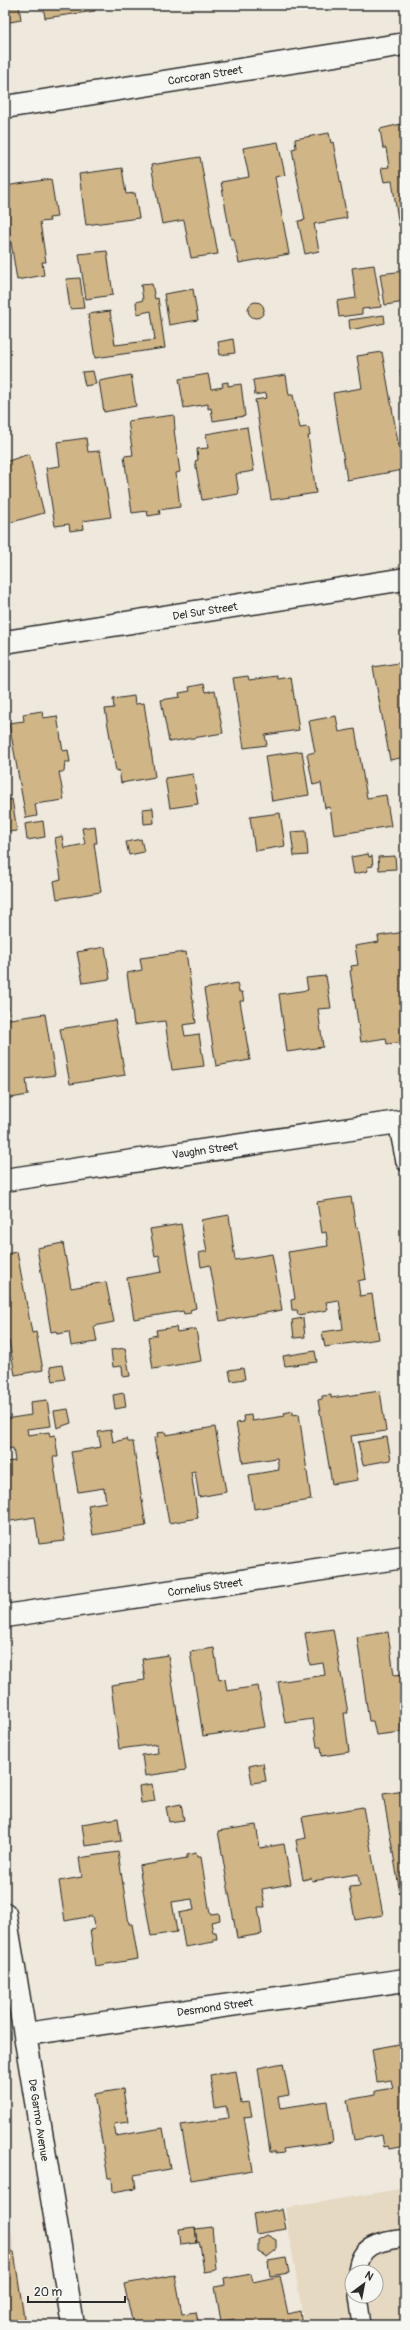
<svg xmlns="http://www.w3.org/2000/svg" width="410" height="2330" font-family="Pangolin,sans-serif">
  <rect width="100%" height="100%" fill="#eee9dc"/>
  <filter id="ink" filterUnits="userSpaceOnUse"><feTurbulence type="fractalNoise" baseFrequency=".025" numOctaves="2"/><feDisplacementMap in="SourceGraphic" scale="8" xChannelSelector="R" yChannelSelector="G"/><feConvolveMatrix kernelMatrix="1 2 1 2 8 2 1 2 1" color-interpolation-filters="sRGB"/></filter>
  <g filter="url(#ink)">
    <path fill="#e5d9c2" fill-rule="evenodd" d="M 405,2188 L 405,2325 L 304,2325 L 285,2208 ZM 352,2272 L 376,2272 L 376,2296 L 352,2296 Z
      M 5,2192 L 27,2325 L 5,2325 Z"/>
    <path fill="#d0b586" stroke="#2b2b2b" d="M 5,5 L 19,5 L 21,20 L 5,23 Z
      M 43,5 L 94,5 L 95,11 L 45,18 Z
      M 405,123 L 405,225 L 399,226 L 392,181 L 384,182 L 381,168 L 389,167 L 386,148 L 383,148 L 380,129 Z
      M 329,133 L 331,143 L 333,142 L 347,218 L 314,224 L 319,251 L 305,254 L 298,221 L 305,220 L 292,149 L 296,148 L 295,139 Z
      M 278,142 L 285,175 L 275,177 L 289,254 L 239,263 L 234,239 L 231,239 L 221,182 L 249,177 L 243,148 Z
      M 200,157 L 218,254 L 191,258 L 184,220 L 162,224 L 151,165 Z
      M 122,168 L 126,194 L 135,193 L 139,218 L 86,225 L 79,174 Z
      M 51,179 L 57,217 L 49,218 L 50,221 L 40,222 L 46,262 L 42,262 L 44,275 L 17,280 L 5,205 L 5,186 Z
      M 107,251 L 113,295 L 86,299 L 79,254 Z
      M 374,265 L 381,307 L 362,309 L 362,314 L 339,317 L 337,301 L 356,298 L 352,268 Z
      M 405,271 L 405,302 L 385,305 L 380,274 Z
      M 80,278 L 84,308 L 70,309 L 66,279 Z
      M 152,284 L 155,299 L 158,298 L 165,348 L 95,358 L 88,314 L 110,311 L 115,345 L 155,340 L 151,311 L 137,314 L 136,302 L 143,300 L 141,285 Z
      M 193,289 L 198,320 L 169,325 L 164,294 Z
      M248 310a8 8 0 1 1 16 0a8 8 0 1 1-16 0Z
      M 384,315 L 385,323 L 350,330 L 349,320 Z
      M 233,339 L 235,353 L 220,355 L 218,342 Z
      M 382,352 L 403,470 L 347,480 L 333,393 L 362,388 L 357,356 Z
      M 405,369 L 405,400 L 400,370 Z
      M 93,371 L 96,384 L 85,386 L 82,372 Z
      M 208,374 L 211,389 L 223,387 L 222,383 L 228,382 L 228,386 L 241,384 L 245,416 L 213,421 L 211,408 L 208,409 L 208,404 L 184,408 L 179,379 Z
      M 131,375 L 136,406 L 104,412 L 99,381 Z
      M 286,375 L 289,395 L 293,395 L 300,428 L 307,427 L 309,429 L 310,436 L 308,436 L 316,493 L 271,500 L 255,400 L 267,398 L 266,393 L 255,395 L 253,380 Z
      M 174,415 L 175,430 L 174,430 L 180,472 L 176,473 L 180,507 L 159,510 L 160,514 L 148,516 L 147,511 L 132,513 L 124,456 L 133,455 L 128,421 Z
      M 247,427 L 254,471 L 236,474 L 239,494 L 202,500 L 195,461 L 198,460 L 197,449 L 208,448 L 206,434 Z
      M 86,438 L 88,452 L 100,451 L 111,517 L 83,521 L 84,529 L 70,531 L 69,524 L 55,526 L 46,468 L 60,466 L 57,442 Z
      M 29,454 L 44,513 L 5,524 L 5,462 Z
      M 405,662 L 405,757 L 390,760 L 373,667 Z
      M 248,676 L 249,680 L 277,676 L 278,679 L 291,677 L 299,730 L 265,735 L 267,745 L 244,748 L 233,678 Z
      M 204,684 L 206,692 L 215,690 L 223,733 L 169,742 L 161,700 L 180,697 L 179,693 L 190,691 L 189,687 Z
      M 134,696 L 135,704 L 144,703 L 155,777 L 121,783 L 119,770 L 116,771 L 105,709 L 114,708 L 113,699 Z
      M 42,711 L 43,718 L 57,716 L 63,751 L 68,750 L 70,762 L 65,762 L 64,772 L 59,772 L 64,800 L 35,804 L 37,816 L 26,818 L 9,723 L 24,721 L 23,714 Z
      M 336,716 L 339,732 L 355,729 L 367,798 L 386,795 L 391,826 L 334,835 L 330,807 L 325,808 L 321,783 L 313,785 L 307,754 L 315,752 L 309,721 Z
      M 302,751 L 309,795 L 272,801 L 265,756 Z
      M 193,774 L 198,804 L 170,808 L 165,778 Z
      M 12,799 L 17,831 L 5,832 L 5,801 Z
      M 153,808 L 154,823 L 144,824 L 143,809 Z
      M 280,813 L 285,846 L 255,851 L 250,817 Z
      M 43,821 L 45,837 L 27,840 L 25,824 Z
      M 95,826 L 97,843 L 94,843 L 101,892 L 57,899 L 54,881 L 61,879 L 55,838 L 62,836 L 64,848 L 85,844 L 82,828 Z
      M 306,831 L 308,855 L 294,856 L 291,832 Z
      M 141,839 L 144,852 L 129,855 L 126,842 Z
      M 368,854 L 369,857 L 372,856 L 373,866 L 367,867 L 368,871 L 354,874 L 351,857 Z
      M 395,856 L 396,869 L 379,870 L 378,857 Z
      M 405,932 L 405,1042 L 387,1044 L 386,1038 L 361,1042 L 350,971 L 352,970 L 351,966 L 358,965 L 355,946 L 379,942 L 378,936 Z
      M 105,947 L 110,979 L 83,983 L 77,952 Z
      M 186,952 L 196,1023 L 183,1025 L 185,1036 L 199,1034 L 204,1066 L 172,1070 L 165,1021 L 134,1025 L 127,973 L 142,970 L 140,958 Z
      M 326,976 L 331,1008 L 318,1009 L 323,1047 L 287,1052 L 279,994 L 308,990 L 306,978 Z
      M 237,983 L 239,992 L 242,992 L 244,1001 L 240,1001 L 250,1060 L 216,1066 L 204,989 Z
      M 5,987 L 10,1019 L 45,1014 L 55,1075 L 26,1079 L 28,1095 L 5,1099 Z
      M 115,1020 L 125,1075 L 70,1084 L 60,1029 Z
      M 351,1197 L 356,1228 L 358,1227 L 366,1279 L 358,1281 L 360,1296 L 372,1294 L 379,1339 L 325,1347 L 322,1332 L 343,1329 L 339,1300 L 326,1302 L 328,1310 L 298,1315 L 297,1310 L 292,1310 L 291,1300 L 295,1299 L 288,1252 L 328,1246 L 326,1232 L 322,1233 L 317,1202 Z
      M 229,1215 L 235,1260 L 272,1254 L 282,1310 L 220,1321 L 210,1265 L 201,1267 L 199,1253 L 207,1251 L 201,1220 Z
      M 181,1224 L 196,1308 L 190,1310 L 191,1313 L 184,1314 L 183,1311 L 134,1319 L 127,1278 L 162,1272 L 159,1255 L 155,1256 L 150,1229 Z
      M 63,1243 L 71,1288 L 106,1282 L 114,1322 L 94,1326 L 97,1342 L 71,1346 L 69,1332 L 57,1334 L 56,1331 L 51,1332 L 37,1248 Z
      M 17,1252 L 32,1333 L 36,1332 L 43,1370 L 15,1375 L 9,1341 L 5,1342 L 5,1300 L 10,1299 L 8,1287 L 5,1288 L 5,1254 Z
      M 303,1318 L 305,1337 L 294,1338 L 292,1320 Z
      M 176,1327 L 177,1332 L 196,1329 L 201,1361 L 153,1369 L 148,1337 L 157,1335 L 156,1330 Z
      M 125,1348 L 130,1376 L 123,1377 L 122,1366 L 113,1367 L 111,1350 Z
      M 315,1351 L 317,1362 L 285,1366 L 283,1356 Z
      M 62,1365 L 65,1379 L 53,1381 L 50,1367 Z
      M 243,1368 L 245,1379 L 231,1381 L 229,1370 Z
      M 380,1391 L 386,1431 L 351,1436 L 358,1480 L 332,1484 L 318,1400 L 322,1399 L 322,1396 L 331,1395 L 331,1398 Z
      M 124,1393 L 126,1407 L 115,1409 L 113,1395 Z
      M 47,1400 L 51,1426 L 27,1429 L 28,1435 L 49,1432 L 50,1436 L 55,1435 L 58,1457 L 53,1457 L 65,1541 L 39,1544 L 35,1517 L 5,1522 L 5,1462 L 15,1461 L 13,1448 L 5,1449 L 5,1419 L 31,1415 L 30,1402 Z
      M 68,1409 L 71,1423 L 57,1428 L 54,1411 Z
      M 293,1411 L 293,1415 L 299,1414 L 311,1500 L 254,1509 L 249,1475 L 279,1470 L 277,1458 L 243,1463 L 236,1423 L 244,1422 L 243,1416 L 251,1415 L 252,1421 L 285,1416 L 284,1413 Z
      M 215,1427 L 226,1492 L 199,1497 L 195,1471 L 191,1472 L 198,1518 L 169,1523 L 154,1438 L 158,1437 L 157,1433 L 166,1432 L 166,1435 Z
      M 111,1430 L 113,1442 L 127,1439 L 128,1442 L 133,1442 L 146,1526 L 93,1535 L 88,1505 L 106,1502 L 104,1488 L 78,1492 L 71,1452 L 101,1447 L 98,1432 Z
      M 387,1437 L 391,1460 L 363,1465 L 358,1442 Z
      M 333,1629 L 348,1713 L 344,1713 L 349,1752 L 322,1756 L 321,1747 L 317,1747 L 313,1719 L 285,1723 L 278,1682 L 325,1675 L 323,1663 L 310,1665 L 305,1633 Z
      M 388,1632 L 394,1675 L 405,1674 L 405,1721 L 401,1721 L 402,1732 L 376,1735 L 373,1721 L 369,1721 L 357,1637 Z
      M 214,1648 L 219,1680 L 225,1679 L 227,1691 L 258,1686 L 265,1727 L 203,1736 L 190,1652 Z
      M 168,1655 L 186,1770 L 145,1776 L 142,1755 L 158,1753 L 157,1744 L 119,1749 L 111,1685 L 145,1680 L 142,1659 Z
      M 263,1763 L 266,1781 L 252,1783 L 249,1766 Z
      M 152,1784 L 155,1801 L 141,1803 L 139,1786 Z
      M 405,1791 L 405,1899 L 401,1899 L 383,1794 Z
      M 181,1804 L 184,1820 L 169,1822 L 166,1807 Z
      M 363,1807 L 383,1915 L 355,1920 L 349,1887 L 360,1886 L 358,1874 L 312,1881 L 311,1878 L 303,1880 L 296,1840 L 306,1838 L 302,1817 Z
      M 118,1818 L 121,1841 L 85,1846 L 82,1824 Z
      M 256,1825 L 260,1848 L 284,1844 L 291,1884 L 262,1889 L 265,1907 L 258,1907 L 262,1934 L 237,1938 L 218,1831 Z
      M 118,1852 L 129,1924 L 132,1924 L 138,1959 L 95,1966 L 90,1930 L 95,1929 L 92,1916 L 65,1921 L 59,1881 L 82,1877 L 79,1858 Z
      M 196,1853 L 197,1857 L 201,1857 L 210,1914 L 219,1913 L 220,1920 L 211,1922 L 213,1932 L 216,1932 L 217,1939 L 214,1939 L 214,1942 L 185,1947 L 179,1913 L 194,1910 L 192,1899 L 172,1902 L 177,1932 L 151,1936 L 139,1866 L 187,1858 L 187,1855 Z
      M 405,2043 L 405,2146 L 389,2149 L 388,2146 L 384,2147 L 382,2135 L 354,2140 L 347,2100 L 375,2095 L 375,2091 L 393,2088 L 391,2080 L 377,2082 L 372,2049 Z
      M 283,2063 L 289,2095 L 278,2097 L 280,2108 L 327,2101 L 333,2142 L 283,2149 L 284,2153 L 275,2154 L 275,2152 L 270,2152 L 258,2068 Z
      M 236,2071 L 241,2103 L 249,2102 L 252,2116 L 244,2117 L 253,2170 L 191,2180 L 181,2125 L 228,2118 L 226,2106 L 215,2108 L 210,2075 Z
      M 123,2089 L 128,2122 L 114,2124 L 116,2136 L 163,2128 L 170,2169 L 134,2175 L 136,2188 L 113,2192 L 112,2178 L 108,2178 L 94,2094 Z
      M 282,2209 L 286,2229 L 256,2234 L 253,2214 Z
      M 195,2227 L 196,2229 L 212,2227 L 216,2270 L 204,2272 L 201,2250 L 199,2242 L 197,2243 Z
      M 195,2227 L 197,2243 L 181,2245 L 179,2229 Z
      M 267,2235 L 276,2240 L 276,2250 L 267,2257 L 258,2252 L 258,2240 Z
      M 14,2252 L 25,2325 L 5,2325 L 5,2253 Z
      M 286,2258 L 289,2273 L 270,2276 L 268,2261 Z
      M 251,2274 L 253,2282 L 280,2276 L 288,2314 L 300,2311 L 302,2325 L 235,2325 L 234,2319 L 221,2321 L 215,2287 L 225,2285 L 224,2279 Z
      M 175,2275 L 182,2314 L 196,2312 L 199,2325 L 133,2325 L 124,2284 Z"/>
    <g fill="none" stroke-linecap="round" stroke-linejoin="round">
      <g stroke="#2b2b2b" stroke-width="20">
        <path id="service" d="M 397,1122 L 405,1162
          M 357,2272 C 359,2243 381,2242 405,2238
          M 358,2296 L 362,2325"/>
      </g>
      <g stroke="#2b2b2b" stroke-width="25">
        <path id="minor" d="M 5,107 L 405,44
          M 5,642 L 405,579
          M 5,1616 L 404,1557
          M 5,1914 L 73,2325
          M 26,2034 L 405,1980"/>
      </g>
      <g stroke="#2b2b2b" stroke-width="25">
        <path id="tertiary" d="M 5,1180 L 405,1121"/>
      </g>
      <use href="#service" stroke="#f6f6f2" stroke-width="17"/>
      <use href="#minor" stroke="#f6f6f2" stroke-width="22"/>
      <use href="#tertiary" stroke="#f6f6f2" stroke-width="22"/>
    </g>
  </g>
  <g text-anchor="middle" stroke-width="3" stroke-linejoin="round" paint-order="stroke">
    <g font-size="11" fill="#2b2b2b" stroke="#f6f6f2">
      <text transform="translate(205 75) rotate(-9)" y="4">Corcoran Street</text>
      <text transform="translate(205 611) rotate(-9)" y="4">Del Sur Street</text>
      <text transform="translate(205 1150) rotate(-8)" y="4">Vaughn Street</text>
      <text transform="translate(205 1587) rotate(-8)" y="4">Cornelius Street</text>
      <text transform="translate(215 2007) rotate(-8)" y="4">Desmond Street</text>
      <text transform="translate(39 2120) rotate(81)" y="4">De Garmo Avenue</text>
    </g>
  </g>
  <rect width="410" height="2330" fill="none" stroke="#f6f6f2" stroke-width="20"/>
  <rect x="10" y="10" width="390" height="2310" fill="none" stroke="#2b2b2b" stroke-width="1.5" filter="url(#ink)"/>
  <g transform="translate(364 2284) rotate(32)"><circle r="19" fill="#f6f6f2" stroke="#a5a5a2"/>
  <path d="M0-3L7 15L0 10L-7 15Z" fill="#2b2b2b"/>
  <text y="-6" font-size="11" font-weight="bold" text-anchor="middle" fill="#2b2b2b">N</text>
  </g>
  <path d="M28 2296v6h97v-6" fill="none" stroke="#2b2b2b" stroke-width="2"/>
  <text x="34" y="2296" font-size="12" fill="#2b2b2b" stroke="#f6f6f2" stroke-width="3" paint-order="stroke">20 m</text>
</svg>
